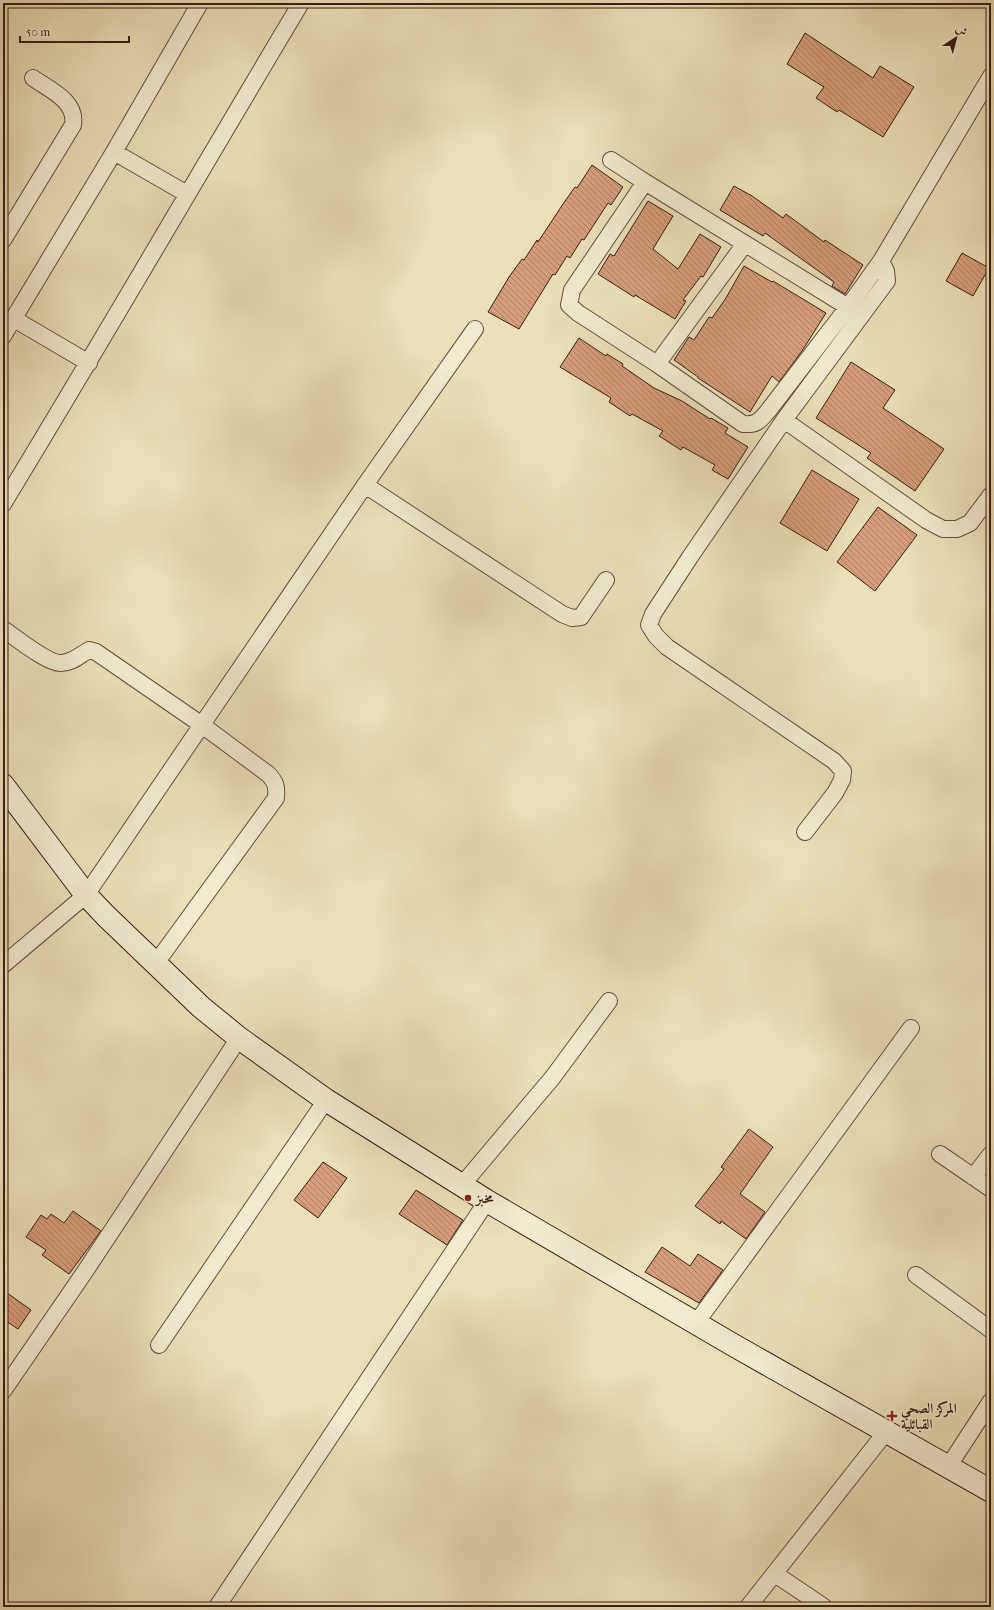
<svg xmlns="http://www.w3.org/2000/svg" width="994" height="1610" font-family="'IM FELL French Canon',Amiri,serif">
  <defs>
    <pattern id="building-back-hatch" width="6" height="6" patternUnits="userSpaceOnUse"><rect width="6" height="6" fill="#d69d7a"/><path d="M-1 5l2 2M0 0l6 6M5-1l2 2" fill="none" stroke="#af7f63"/></pattern>
  </defs>
  <rect width="100%" height="100%" fill="#ebe0b8"/>
  <filter id="stains"><feTurbulence type="fractalNoise" baseFrequency=".005" numOctaves="4"/><feColorMatrix values="0 0 0 0 .2 0 0 0 0 .09 0 0 0 0 .02 0 0 0 .5 -.17"/></filter>
  <radialGradient id="worn" r=".72"><stop offset=".6" stop-color="#630" stop-opacity="0"/><stop offset="1" stop-color="#630" stop-opacity=".3"/></radialGradient>
  <path fill="url(#building-back-hatch)" stroke="#381e14" d="M 805,33 L 873,78 L 880,66 L 914,87 L 883,137 L 839,110 L 837,112 L 816,98 L 824,87 L 787,64 Z
    M 592,165 L 623,187 L 611,205 L 608,203 L 584,240 L 582,239 L 570,258 L 567,256 L 555,275 L 553,274 L 519,329 L 488,312 L 509,277 L 522,259 L 524,260 L 537,240 L 538,242 L 563,204 L 575,187 L 577,188 Z
    M 734,186 L 752,196 L 783,218 L 786,214 L 824,242 L 825,240 L 863,265 L 845,294 L 832,286 L 834,282 L 765,233 L 763,236 L 720,210 Z
    M 648,201 L 673,216 L 653,249 L 678,269 L 700,234 L 721,247 L 703,277 L 701,276 L 683,300 L 686,301 L 675,319 L 635,295 L 634,297 L 598,274 L 610,254 L 614,256 Z
    M 962,253 L 989,268 L 973,296 L 946,281 Z
    M 744,266 L 772,282 L 773,281 L 826,313 L 802,351 L 779,382 L 772,376 L 750,412 L 698,378 L 698,377 L 674,360 L 689,337 L 694,340 L 709,317 L 712,318 L 726,298 Z
    M 579,338 L 606,356 L 607,354 L 623,364 L 622,366 L 654,388 L 682,401 L 710,419 L 711,418 L 728,428 L 725,433 L 748,447 L 728,479 L 712,470 L 715,465 L 683,447 L 681,450 L 659,436 L 663,431 L 632,414 L 630,416 L 609,402 L 611,398 L 560,367 Z
    M 851,362 L 895,390 L 883,408 L 944,449 L 915,491 L 867,458 L 871,453 L 816,418 Z
    M 812,470 L 859,499 L 827,551 L 780,523 Z
    M 878,507 L 917,535 L 875,591 L 837,562 Z
    M 749,1129 L 773,1147 L 740,1194 L 765,1212 L 746,1239 L 721,1221 L 720,1224 L 695,1206 L 724,1169 L 721,1167 Z
    M 323,1162 L 347,1178 L 318,1218 L 294,1200 Z
    M 416,1190 L 463,1220 L 447,1245 L 399,1214 Z
    M 73,1211 L 101,1231 L 69,1274 L 42,1255 L 46,1250 L 26,1237 L 41,1215 L 47,1219 L 51,1214 L 64,1223 Z
    M 662,1247 L 690,1266 L 698,1254 L 723,1270 L 699,1303 L 645,1272 Z
    M 3,1290 L 31,1310 L 18,1329 L 3,1319 Z"/>
  <g fill="none" stroke-linecap="round" stroke-linejoin="round">
    <g stroke="#654e3d" stroke-width="18">
      <path id="street" d="M 114,152 L 187,194
        M 611,160 L 645,182
        M 3,240 L 73,125 C 77,101 50,90 33,78
        M 744,245 L 657,364 L 743,424 C 758,425 759,421 768,411 L 848,307 L 881,261 L 991,76
        M 14,319 L 89,363
        M 3,336 L 114,152 L 200,3
        M 657,364 L 578,313 L 569,305 L 572,290 L 645,182 L 848,307
        M 784,420 L 926,520 L 943,529 L 957,529 L 970,523 L 991,495
        M 365,485 L 562,614 L 572,618 L 581,617 L 606,580
        M 3,504 C 104,338 201,170 301,3
        M 3,629 C 15,637 48,664 61,663 C 72,663 80,655 89,650 L 96,652 L 202,725 L 268,774 C 276,782 277,787 276,798 L 156,963
        M 805,832 L 835,793 L 842,780 L 843,771 L 834,761 L 667,647 L 656,636 L 649,625 L 653,614 L 690,557 L 784,420 L 887,281 L 886,271 L 881,261
        M 3,965 L 86,895 L 365,485 L 475,329
        M 940,1154 L 991,1189
        M 973,1177 L 991,1154
        M 462,1185 L 553,1077 L 609,1001
        M 916,1275 L 991,1330
        M 696,1323 L 911,1028
        M 159,1345 L 326,1100
        M 3,1391 L 84,1273 L 239,1038
        M 948,1467 L 991,1401
        M 775,1574 L 824,1607
        M 217,1607 L 487,1201
        M 748,1607 L 886,1432"/>
    </g>
    <g stroke="#381e14" stroke-width="24">
      <path id="secondary" d="M 3,785 L 86,895 L 106,916 L 201,1007 L 239,1038 L 326,1100 L 487,1201 L 735,1346 L 991,1491"/>
    </g>
    <use href="#street" stroke="#f2ebd1" stroke-width="16"/>
    <use href="#secondary" stroke="#f2ebd1" stroke-width="22"/>
  </g>
  <g fill="#8f2418" stroke="#f2ebd1" stroke-width="1.5">
    <circle cx="468" cy="1198" r="4"/>
    <path d="M890 1410h4v4h4v4h-4v4h-4v-4h-4v-4h4z"/>
  </g>
  <g text-anchor="middle" stroke-width="3" stroke-linejoin="round" paint-order="stroke">
    <g font-size="14" font-weight="bold" fill="#381e14" stroke="#f2ebd1" text-anchor="start">
      <text x="476" y="1203">مخبز</text>
      <text x="901" y="1413">المركز الصحي<tspan x="901" dy="16">القبائلية</tspan></text>
    </g>
  </g>
  <rect width="994" height="1610" fill="none" stroke="#ebe0b8" stroke-width="16"/>
  <rect x="4" y="4" width="986" height="1602" fill="none" stroke="#381e14" stroke-width="2"/>
  <rect x="8" y="8" width="978" height="1594" fill="none" stroke="#381e14"/>
  <g transform="translate(956 38) rotate(36)" stroke="#f2ebd1" stroke-width="3" paint-order="stroke">
  <path d="M0-3L7 15L0 10L-7 15Z" fill="#381e14"/>
  <text y="-6" font-size="11" font-weight="bold" text-anchor="middle" fill="#381e14">ش</text>
  </g>
  <path d="M20 36v6h109v-6" fill="none" stroke="#381e14" stroke-width="2"/>
  <text x="26" y="36" font-size="12" fill="#381e14" stroke="#f2ebd1" stroke-width="3" paint-order="stroke">50 m</text>
  <rect width="100%" height="100%" filter="url(#stains)"/>
  <rect width="100%" height="100%" fill="url(#worn)"/>
</svg>
